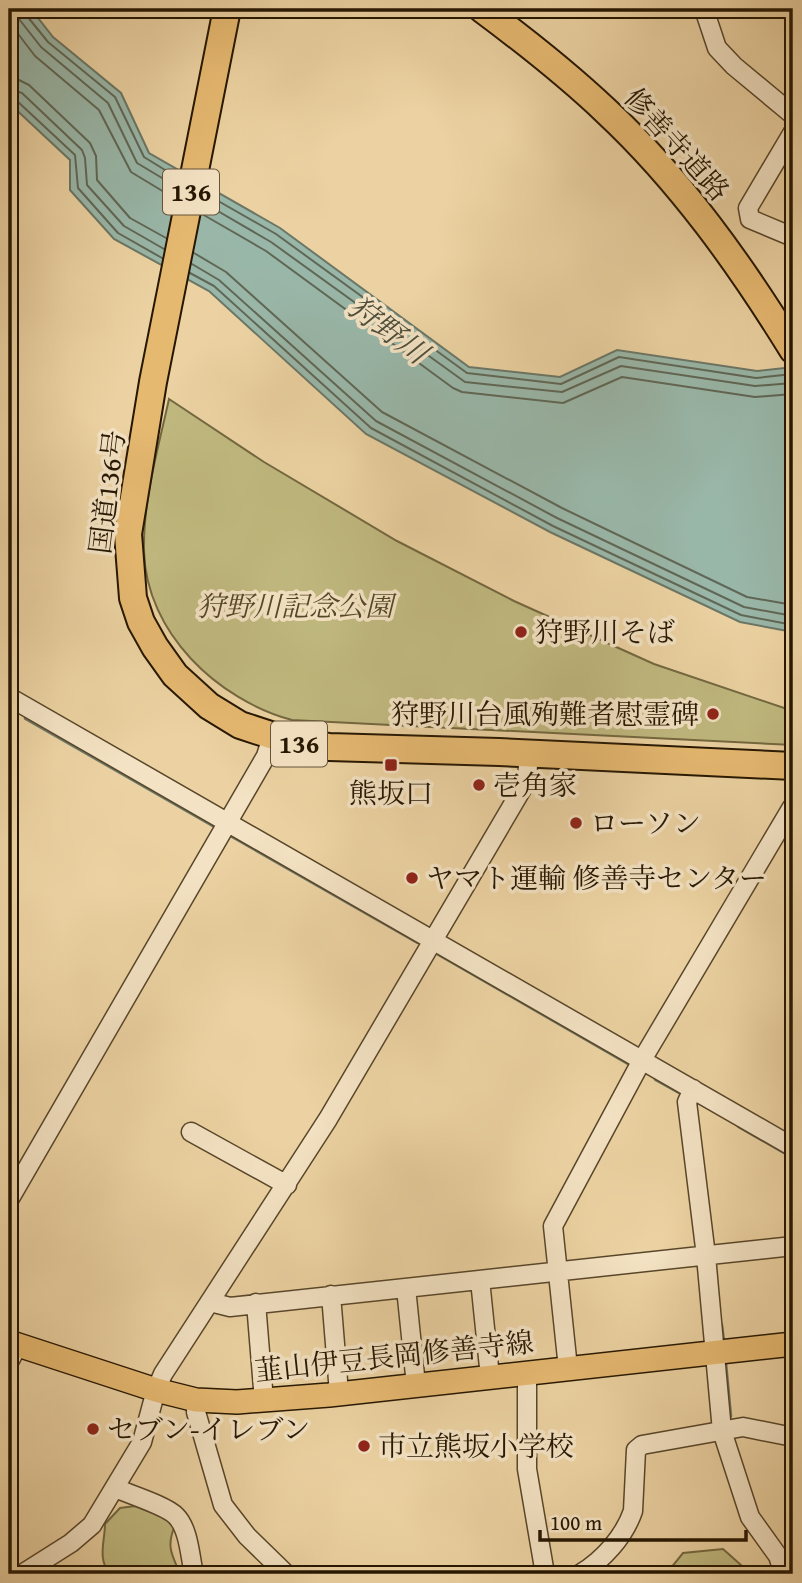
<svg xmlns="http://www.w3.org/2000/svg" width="802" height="1583" font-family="'Gentium Book Plus','Noto Serif JP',serif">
  <rect width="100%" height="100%" fill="#ecd2a2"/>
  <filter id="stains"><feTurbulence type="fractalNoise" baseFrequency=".00286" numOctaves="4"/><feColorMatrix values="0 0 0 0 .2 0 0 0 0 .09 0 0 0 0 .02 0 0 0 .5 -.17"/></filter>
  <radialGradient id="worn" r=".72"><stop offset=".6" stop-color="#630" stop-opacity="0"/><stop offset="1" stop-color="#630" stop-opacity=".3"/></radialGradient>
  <path fill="#c0b97f" stroke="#736840" stroke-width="2" d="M 169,399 L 264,462 L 397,541 L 514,601 L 654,664 L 793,711 L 793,745 L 292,720 C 218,700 146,633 144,551 C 143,500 158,449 169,399 Z
    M 135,1506 L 169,1519 L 174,1528 C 166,1548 173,1556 180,1574 L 110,1574 C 97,1559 105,1541 105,1524 L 120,1508 Z
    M 723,1549 L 751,1574 L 666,1574 L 683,1553 Z"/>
  <path fill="#99b7a9" stroke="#6b7766" stroke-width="2" d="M 9,9 L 31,9 L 53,37 L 121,93 L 149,153 L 280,228 L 469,367 L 560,377 L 617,350 L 757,371 L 793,367 L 793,632 L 740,622 L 550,532 L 366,434 L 209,291 L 114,239 L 70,190 L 70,160 L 9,103 Z"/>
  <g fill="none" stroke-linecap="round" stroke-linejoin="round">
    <path stroke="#606756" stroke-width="2" d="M 17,9 L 19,19 L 41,47 L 108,103 L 137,163 L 177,187
      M 26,9 L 27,16 L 48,42 L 115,97 L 144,157 L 178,178
      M 9,22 L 35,56 L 99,110 L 131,172 L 174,198
      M 9,79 L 19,80 L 29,85 L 90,143 L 96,156 L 97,180 L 130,218 L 166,238
      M 9,89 L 22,93 L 82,150 L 85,158 L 87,185 L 124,226 L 164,249
      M 9,98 L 16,100 L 75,155 L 78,188 L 118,233 L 162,258
      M 206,194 L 276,234 L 467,373 L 561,384 L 619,357 L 756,378 L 793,374
      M 204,203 L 271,242 L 465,382 L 562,392 L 621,366 L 755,386 L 793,383
      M 202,214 L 266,251 L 453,388 L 462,392 L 563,403 L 622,377 L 755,397 L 793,394
      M 194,253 L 226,272 L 382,412 L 562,508 L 747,597 L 793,605
      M 192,264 L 219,280 L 376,421 L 557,518 L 744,607 L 793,616
      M 190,273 L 214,286 L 371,428 L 553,526 L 741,615 L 793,625"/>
    <path stroke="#6b7766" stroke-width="4.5" d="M 26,718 L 213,825
      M 229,834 L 418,942
      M 439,954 L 630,1064
      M 656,1079 L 683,1094
      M 739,1126 L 793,1157
      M 721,1325 L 723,1341
      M 725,1363 L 730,1416"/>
    <g stroke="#58462a" stroke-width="21">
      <path id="minor" d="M 704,9 L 717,48 L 734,66 L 793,115
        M 793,132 L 748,208 L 750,219 L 793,237
        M 9,697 L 793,1147
        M 693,1089 L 687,1102 L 706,1256 L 722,1431 L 750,1517 L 778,1556 L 784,1574
        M 191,1132 L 287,1185
        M 9,1200 L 266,756 L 272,737
        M 480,1280 L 490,1377
        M 406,1288 L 416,1385
        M 331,1295 L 339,1393
        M 210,1302 L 230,1307 L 793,1246
        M 256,1303 L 264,1401
        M 9,1362 L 18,1345
        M 568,1368 L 553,1226 L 642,1060 L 792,807
        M 527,1372 L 527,1469 L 545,1574
        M 196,1400 L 196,1412 L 223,1505 L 247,1536 L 286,1574
        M 115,1488 C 129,1494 167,1506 176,1516 C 189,1529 190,1557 194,1574
        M 22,1574 L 71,1543 L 92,1525 L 142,1442 L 156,1390 L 163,1374 L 328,1119 L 522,789 L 527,778 L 529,753
        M 580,1574 C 603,1560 624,1537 633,1511 L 636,1450 L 642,1445 L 743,1427 L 793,1437"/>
    </g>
    <g stroke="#261702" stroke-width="26">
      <path id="major" d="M 9,1342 L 156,1390 L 196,1400 L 237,1402 L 329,1395 L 793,1344"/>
    </g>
    <g stroke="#261702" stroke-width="30">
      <path id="highway" d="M 227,9 L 153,382 L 128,534 L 133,598 L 141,622 L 155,647 L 175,675 L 209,706 L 240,725 L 295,743 L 329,747 L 499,752 L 793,766
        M 482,9 C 525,41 567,74 606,111 C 680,180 740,264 793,350"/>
    </g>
    <use href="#minor" stroke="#f3e2c3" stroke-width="18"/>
    <use href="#major" stroke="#e6b971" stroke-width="23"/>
    <use href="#highway" stroke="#e6b971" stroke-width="26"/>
  </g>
  <g fill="#8f2418" stroke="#f3e2c3" stroke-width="2.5">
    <circle cx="521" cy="632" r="7"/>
    <circle cx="713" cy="714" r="7"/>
    <rect x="384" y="758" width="14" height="14" rx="3.5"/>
    <circle cx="479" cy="785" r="7"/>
    <circle cx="576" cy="823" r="7"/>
    <circle cx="412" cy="878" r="7"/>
    <circle cx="93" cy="1429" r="7"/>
    <circle cx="364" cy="1446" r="7"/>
  </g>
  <g text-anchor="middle" stroke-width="7" stroke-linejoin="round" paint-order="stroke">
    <g fill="#f3e2c3" stroke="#64543c" stroke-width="2">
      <rect x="163" y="169.5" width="56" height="45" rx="5"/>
      <rect x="271" y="721.5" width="56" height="45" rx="5"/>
    </g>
    <g font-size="26" font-weight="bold" fill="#261702">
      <text x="191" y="201">136</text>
      <text x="299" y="753">136</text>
    </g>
    <g font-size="28" fill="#261702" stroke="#f3e2c3">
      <text transform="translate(677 144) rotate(48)" y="10">修善寺道路</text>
      <text transform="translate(107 492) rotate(-83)" y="10">国道136号</text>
      <text transform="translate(394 1356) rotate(-6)" y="10">韮山伊豆長岡修善寺線</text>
    </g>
    <g font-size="28" font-style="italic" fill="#544828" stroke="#f3e2c3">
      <text x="295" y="616">狩野川記念公園</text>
    </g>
    <g font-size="28" fill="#261702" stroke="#f3e2c3" text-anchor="start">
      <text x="535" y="642">狩野川そば</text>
      <text x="699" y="724" text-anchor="end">狩野川台風殉難者慰霊碑</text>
      <text x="493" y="795">壱角家</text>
      <text x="391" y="803" text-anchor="middle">熊坂口</text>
      <text x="590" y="833">ローソン</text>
      <text x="426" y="888">ヤマト運輸 修善寺センター</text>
      <text x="107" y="1439">セブン-イレブン</text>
      <text x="378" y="1456">市立熊坂小学校</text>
    </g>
    <g font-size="30" font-style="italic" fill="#4e4f3c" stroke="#f3e2c3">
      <text transform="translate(388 330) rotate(37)" y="10">狩野川</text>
    </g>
  </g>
  <rect width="802" height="1583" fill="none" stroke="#ecd2a2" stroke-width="35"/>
  <rect x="10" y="10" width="781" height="1562" fill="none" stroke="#261702" stroke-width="3.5"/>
  <rect x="18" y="18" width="767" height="1548" fill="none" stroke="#261702" stroke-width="2"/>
  <path d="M540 1530v10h206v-10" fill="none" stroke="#261702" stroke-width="3.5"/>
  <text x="550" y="1530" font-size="21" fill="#261702" stroke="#f3e2c3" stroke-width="5" paint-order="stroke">100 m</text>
  <rect width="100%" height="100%" filter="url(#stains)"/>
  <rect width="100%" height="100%" fill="url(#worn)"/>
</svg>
